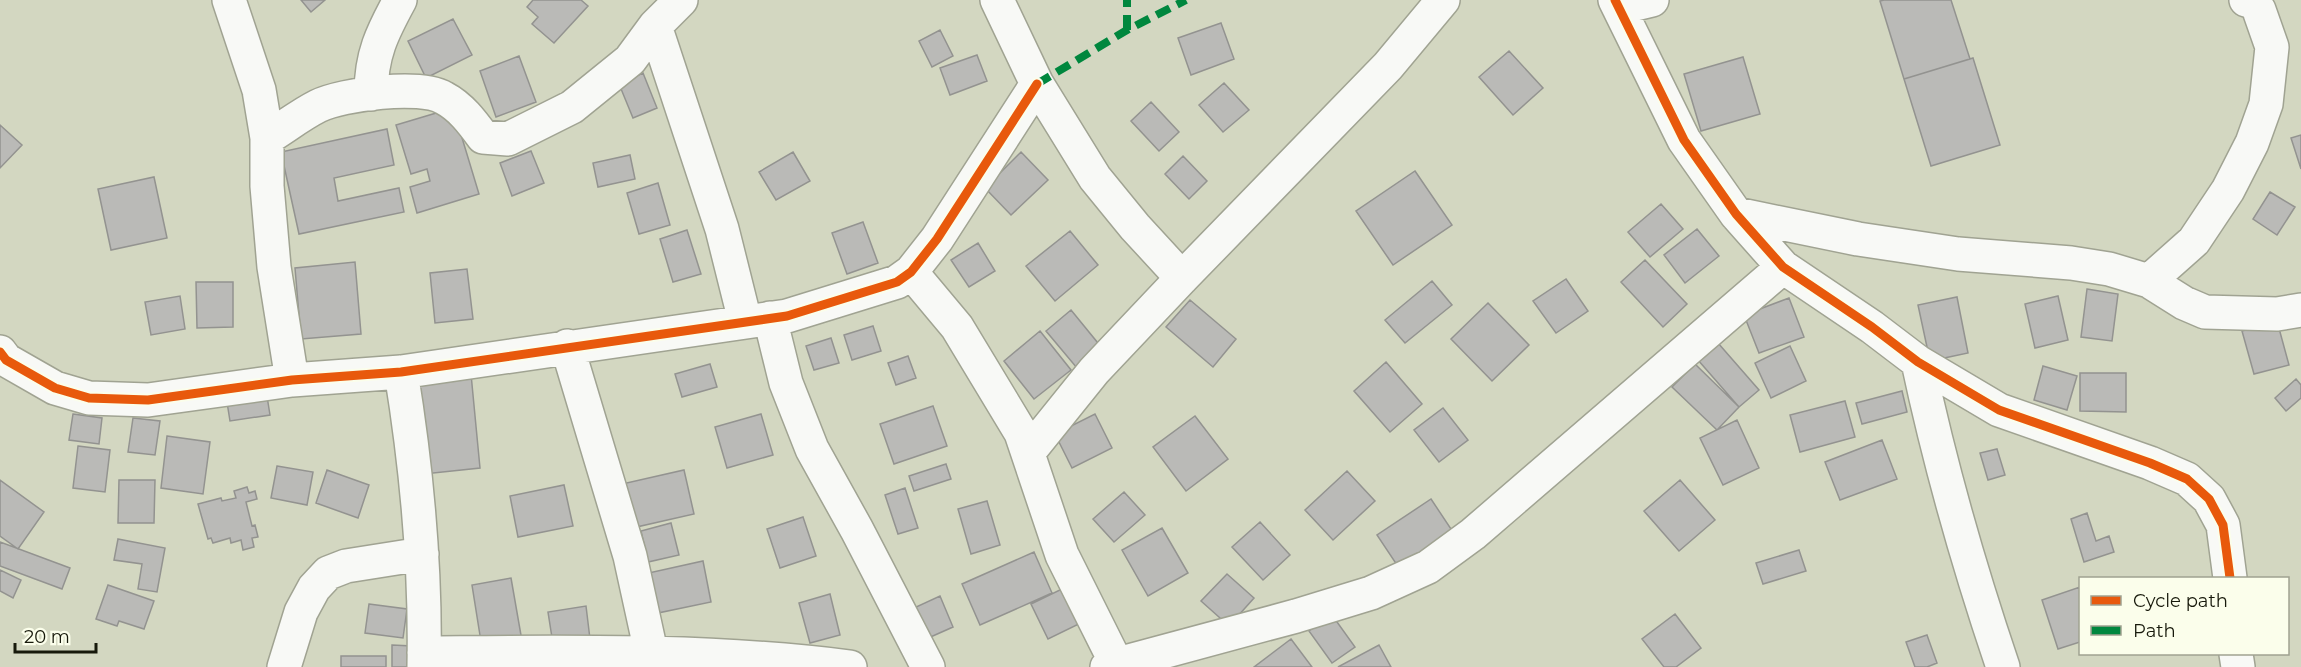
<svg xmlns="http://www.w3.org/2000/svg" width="2301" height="667" font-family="Montserrat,sans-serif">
  <rect width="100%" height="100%" fill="#d3d7c1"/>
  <path fill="#babab7" stroke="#939390" stroke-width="1.5" d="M 301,0 L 325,0 L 311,12 Z
    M 533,0 L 581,0 L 588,6 L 554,43 L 532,24 L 538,17 L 527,7 Z
    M 1884,0 L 1951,0 L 1970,59 L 1904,79 L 1880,1 Z
    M 453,19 L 472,55 L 426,78 L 408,41 Z
    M 1221,23 L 1234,59 L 1191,75 L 1178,38 Z
    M 940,30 L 953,56 L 932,67 L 919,41 Z
    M 1509,51 L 1543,88 L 1513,115 L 1479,77 Z
    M 977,55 L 987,81 L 950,95 L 940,68 Z
    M 519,56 L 536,102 L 496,117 L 480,71 Z
    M 1743,57 L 1760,114 L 1701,131 L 1684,74 Z
    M 1973,58 L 2000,145 L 1931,166 L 1904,79 Z
    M 643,73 L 657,108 L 633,118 L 619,84 Z
    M 1224,83 L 1249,110 L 1223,132 L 1199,105 Z
    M 1151,102 L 1179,132 L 1159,151 L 1131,121 Z
    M 453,108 L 479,194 L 417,213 L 410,187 L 430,181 L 427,169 L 411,174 L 396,125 Z
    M 0,125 L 22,145 L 0,168 Z
    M 387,129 L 394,165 L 334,178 L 338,201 L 399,188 L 404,212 L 299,234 L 281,152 Z
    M 2301,135 L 2301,169 L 2291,138 Z
    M 531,151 L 544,183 L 512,196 L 500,163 Z
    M 793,152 L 810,181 L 776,200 L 759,172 Z
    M 1021,152 L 1048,180 L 1011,215 L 985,188 Z
    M 630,155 L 635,179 L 598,187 L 593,163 Z
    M 1183,156 L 1207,181 L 1189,199 L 1165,174 Z
    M 1415,171 L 1452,225 L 1393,265 L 1356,211 Z
    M 154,177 L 167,238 L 111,250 L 98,189 Z
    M 658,183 L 670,225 L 639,234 L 627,193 Z
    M 2270,192 L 2295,207 L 2277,235 L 2253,219 Z
    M 1661,204 L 1683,229 L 1650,257 L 1628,232 Z
    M 863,222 L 878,263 L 847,274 L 832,233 Z
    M 1697,229 L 1719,256 L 1685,283 L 1664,255 Z
    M 687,230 L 701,274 L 673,282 L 660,239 Z
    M 1070,231 L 1098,265 L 1055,301 L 1026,266 Z
    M 978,243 L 995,271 L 969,287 L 951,260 Z
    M 1645,260 L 1687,304 L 1663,327 L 1621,282 Z
    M 355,262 L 361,334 L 301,339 L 295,268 Z
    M 467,269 L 473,319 L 435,323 L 430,273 Z
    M 1566,279 L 1588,311 L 1556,333 L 1533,301 Z
    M 1432,281 L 1452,305 L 1405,343 L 1385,320 Z
    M 196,282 L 233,282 L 233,327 L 197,328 Z
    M 2087,289 L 2118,294 L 2112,341 L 2081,337 Z
    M 180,296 L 185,329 L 151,335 L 145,302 Z
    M 2058,296 L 2068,340 L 2035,348 L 2025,304 Z
    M 1957,297 L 1968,353 L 1930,361 L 1918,305 Z
    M 1789,298 L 1804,337 L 1759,353 L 1744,315 Z
    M 1190,300 L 1236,339 L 1213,367 L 1166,327 Z
    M 1488,303 L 1529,345 L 1492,381 L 1451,339 Z
    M 1071,310 L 1102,348 L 1077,368 L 1046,331 Z
    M 2277,321 L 2289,365 L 2254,374 L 2242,331 Z
    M 873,326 L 881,351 L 852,360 L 844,335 Z
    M 1040,331 L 1071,370 L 1034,399 L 1004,361 Z
    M 831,338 L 839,363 L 814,370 L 806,346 Z
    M 1718,343 L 1759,390 L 1739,407 L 1698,360 Z
    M 1790,346 L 1806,381 L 1771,398 L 1755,363 Z
    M 908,356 L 916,378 L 896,385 L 888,363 Z
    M 1386,362 L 1422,404 L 1390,432 L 1354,391 Z
    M 710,364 L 717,387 L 682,397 L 675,374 Z
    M 1695,364 L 1739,407 L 1717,430 L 1672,387 Z
    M 2043,366 L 2077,376 L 2067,410 L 2034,400 Z
    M 2080,373 L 2126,373 L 2126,412 L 2080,411 Z
    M 471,374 L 480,468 L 424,474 L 414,379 Z
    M 2296,379 L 2301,385 L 2301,398 L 2286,411 L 2275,398 Z
    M 266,390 L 270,415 L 230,421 L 226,396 Z
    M 1902,391 L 1907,412 L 1862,424 L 1856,403 Z
    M 1845,401 L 1855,437 L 1800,452 L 1790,415 Z
    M 933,406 L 947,446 L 894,464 L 880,424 Z
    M 1443,408 L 1468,440 L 1439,462 L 1414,430 Z
    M 73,414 L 102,418 L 99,444 L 69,440 Z
    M 761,414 L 773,455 L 727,468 L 715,427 Z
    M 1095,414 L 1112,448 L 1072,468 L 1055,434 Z
    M 1195,416 L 1228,459 L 1186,491 L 1153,447 Z
    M 133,418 L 160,421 L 155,455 L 128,452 Z
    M 1737,420 L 1759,468 L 1723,485 L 1700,438 Z
    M 167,436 L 210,442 L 203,494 L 161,488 Z
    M 1882,440 L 1897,479 L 1840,500 L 1825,462 Z
    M 78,446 L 110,450 L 105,492 L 73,488 Z
    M 1997,449 L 2005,475 L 1988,480 L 1980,453 Z
    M 946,464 L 951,479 L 914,491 L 909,476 Z
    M 277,466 L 313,472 L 307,505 L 271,498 Z
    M 327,470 L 369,485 L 358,518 L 316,503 Z
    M 684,470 L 694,514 L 632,528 L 622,484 Z
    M 1347,471 L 1375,501 L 1333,540 L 1305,510 Z
    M 0,480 L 44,512 L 18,549 L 0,536 Z
    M 119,480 L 155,480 L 154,523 L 118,523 Z
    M 1680,480 L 1715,520 L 1679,551 L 1644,511 Z
    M 564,485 L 573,526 L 518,537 L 510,496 Z
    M 247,487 L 249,493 L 255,491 L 257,499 L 246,502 L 252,526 L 255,525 L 258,537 L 252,538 L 254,547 L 243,550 L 241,540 L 231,543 L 230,538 L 213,543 L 211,538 L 208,539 L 198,504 L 221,498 L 222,501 L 236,498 L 234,491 Z
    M 905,488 L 918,528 L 898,534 L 885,495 Z
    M 1124,492 L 1145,515 L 1114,542 L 1093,519 Z
    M 1431,499 L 1455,535 L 1401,571 L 1377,535 Z
    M 987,501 L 1000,545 L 971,554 L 958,509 Z
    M 2087,513 L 2096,541 L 2109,536 L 2114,552 L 2084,562 L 2071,519 Z
    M 803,517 L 816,556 L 780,568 L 767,529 Z
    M 1260,522 L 1290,555 L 1263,580 L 1232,547 Z
    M 671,523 L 679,555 L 648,562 L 641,531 Z
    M 1162,528 L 1188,573 L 1148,596 L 1122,550 Z
    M 118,539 L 165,548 L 157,592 L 138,589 L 142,564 L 114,560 Z
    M 0,542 L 70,568 L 62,589 L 0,566 Z
    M 1799,550 L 1806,571 L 1763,584 L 1756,563 Z
    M 1034,552 L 1052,593 L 980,625 L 962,584 Z
    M 703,561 L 711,602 L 653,614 L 644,574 Z
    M 0,570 L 21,580 L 13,598 L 0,591 Z
    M 1227,574 L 1254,598 L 1229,626 L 1201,601 Z
    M 511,578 L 522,641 L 482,648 L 472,585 Z
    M 108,585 L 154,601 L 144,629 L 119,621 L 117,626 L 96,619 Z
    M 1068,586 L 1085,621 L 1048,639 L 1031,604 Z
    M 2080,587 L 2080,642 L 2058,649 L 2042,600 Z
    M 830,594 L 840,635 L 810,643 L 799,603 Z
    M 940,596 L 953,627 L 917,643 L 903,613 Z
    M 369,604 L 407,609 L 403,638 L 365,633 Z
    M 586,606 L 590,639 L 553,644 L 548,612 Z
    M 1675,614 L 1701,648 L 1676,667 L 1664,667 L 1642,639 Z
    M 1332,615 L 1355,647 L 1332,663 L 1309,631 Z
    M 1927,635 L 1937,663 L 1927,667 L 1915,667 L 1906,642 Z
    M 1291,639 L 1312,667 L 1254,667 Z
    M 392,645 L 412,646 L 411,667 L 392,667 Z
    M 1379,645 L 1391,667 L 1338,667 Z
    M 341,656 L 386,656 L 386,667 L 341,667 Z"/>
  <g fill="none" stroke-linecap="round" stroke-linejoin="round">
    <g stroke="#a0a392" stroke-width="36">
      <path id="minor" d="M 229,0 L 259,90 L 267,138 L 267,186 L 274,267 L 292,380
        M 997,0 L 1037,84 L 1095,178 L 1135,227 L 1182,278
        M 1615,0 L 1684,140 L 1736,214 L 1783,267 L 1872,327 L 1918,362 L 1999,410 L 2150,463 L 2187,479 L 2209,499 L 2223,525 L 2230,578
        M 1619,8 L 1652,0
        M 655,26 L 722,229 L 745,321
        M 371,94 C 371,55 382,33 400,0
        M 267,138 C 284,128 300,115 318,106 C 343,94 420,84 444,98 C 461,107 472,122 483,137 L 508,139 L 572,107 L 630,60 L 655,26 L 681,0
        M 1736,214 L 1858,239 L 1958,254 L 2071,263 L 2109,269 L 2149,281 L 2184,303 L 2205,312 L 2277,314 L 2301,310
        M 911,272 L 957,327 L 1021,433 L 1062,555 L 1118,667
        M 2149,281 L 2194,241 L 2228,190 L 2252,143 L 2266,104 L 2272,47 L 2259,10 L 2254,2 L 2246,0
        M 770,318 L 786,383 L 812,449 L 857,530 L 928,667
        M 567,346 L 630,556 L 651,652
        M 0,352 L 6,360 L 55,388 L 89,398 L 148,400 L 292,380 L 401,372 L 787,316 L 897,282 L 911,272 L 937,239 L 1037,84
        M 1918,362 C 1940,465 1969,567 2003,667
        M 401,372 C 417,470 426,568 424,667
        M 1028,453 L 1094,371 L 1182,278 L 1388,66 L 1443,0
        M 424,653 C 566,652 708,649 850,667
        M 2236,654 L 2238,667
        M 284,667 L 301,612 L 314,588 L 328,573 L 346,566 L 422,554
        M 1107,667 L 1296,616 L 1371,593 L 1428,567 L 1473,534 L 1783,267"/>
    </g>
    <use href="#minor" stroke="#f8f9f6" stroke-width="33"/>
    <path stroke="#00873e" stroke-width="8" stroke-dasharray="15 8" stroke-linecap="butt" d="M 1127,30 L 1127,0
      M 1037,84 L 1127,30 L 1186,0"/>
    <g stroke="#fbfeeb" stroke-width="13">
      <path id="cycleway" d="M 1615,0 L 1684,140 L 1736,214 L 1783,267 L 1872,327 L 1918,362 L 1999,410 L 2150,463 L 2187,479 L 2209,499 L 2223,525 L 2230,578
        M 0,352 L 6,360 L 55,388 L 89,398 L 148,400 L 292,380 L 401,372 L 787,316 L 897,282 L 911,272 L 937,239 L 1037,84"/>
    </g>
    <use href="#cycleway" stroke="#e8590c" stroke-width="9"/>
  </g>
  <rect x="2079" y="577" width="210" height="78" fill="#fbfeeb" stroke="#a0a291" stroke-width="1.5"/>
  <rect x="2091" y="596" width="30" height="9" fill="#e8590c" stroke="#a0a291" stroke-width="1.5"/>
  <text x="2133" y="607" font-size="18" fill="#17190b">Cycle path</text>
  <rect x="2091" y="626" width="30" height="9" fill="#00873e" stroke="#a0a291" stroke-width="1.5"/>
  <text x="2133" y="637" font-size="18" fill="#17190b">Path</text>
  <path d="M15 643v9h81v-9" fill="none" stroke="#17190b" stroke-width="3"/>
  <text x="24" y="643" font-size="18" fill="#17190b" stroke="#fbfeeb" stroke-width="4.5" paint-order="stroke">20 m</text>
</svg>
